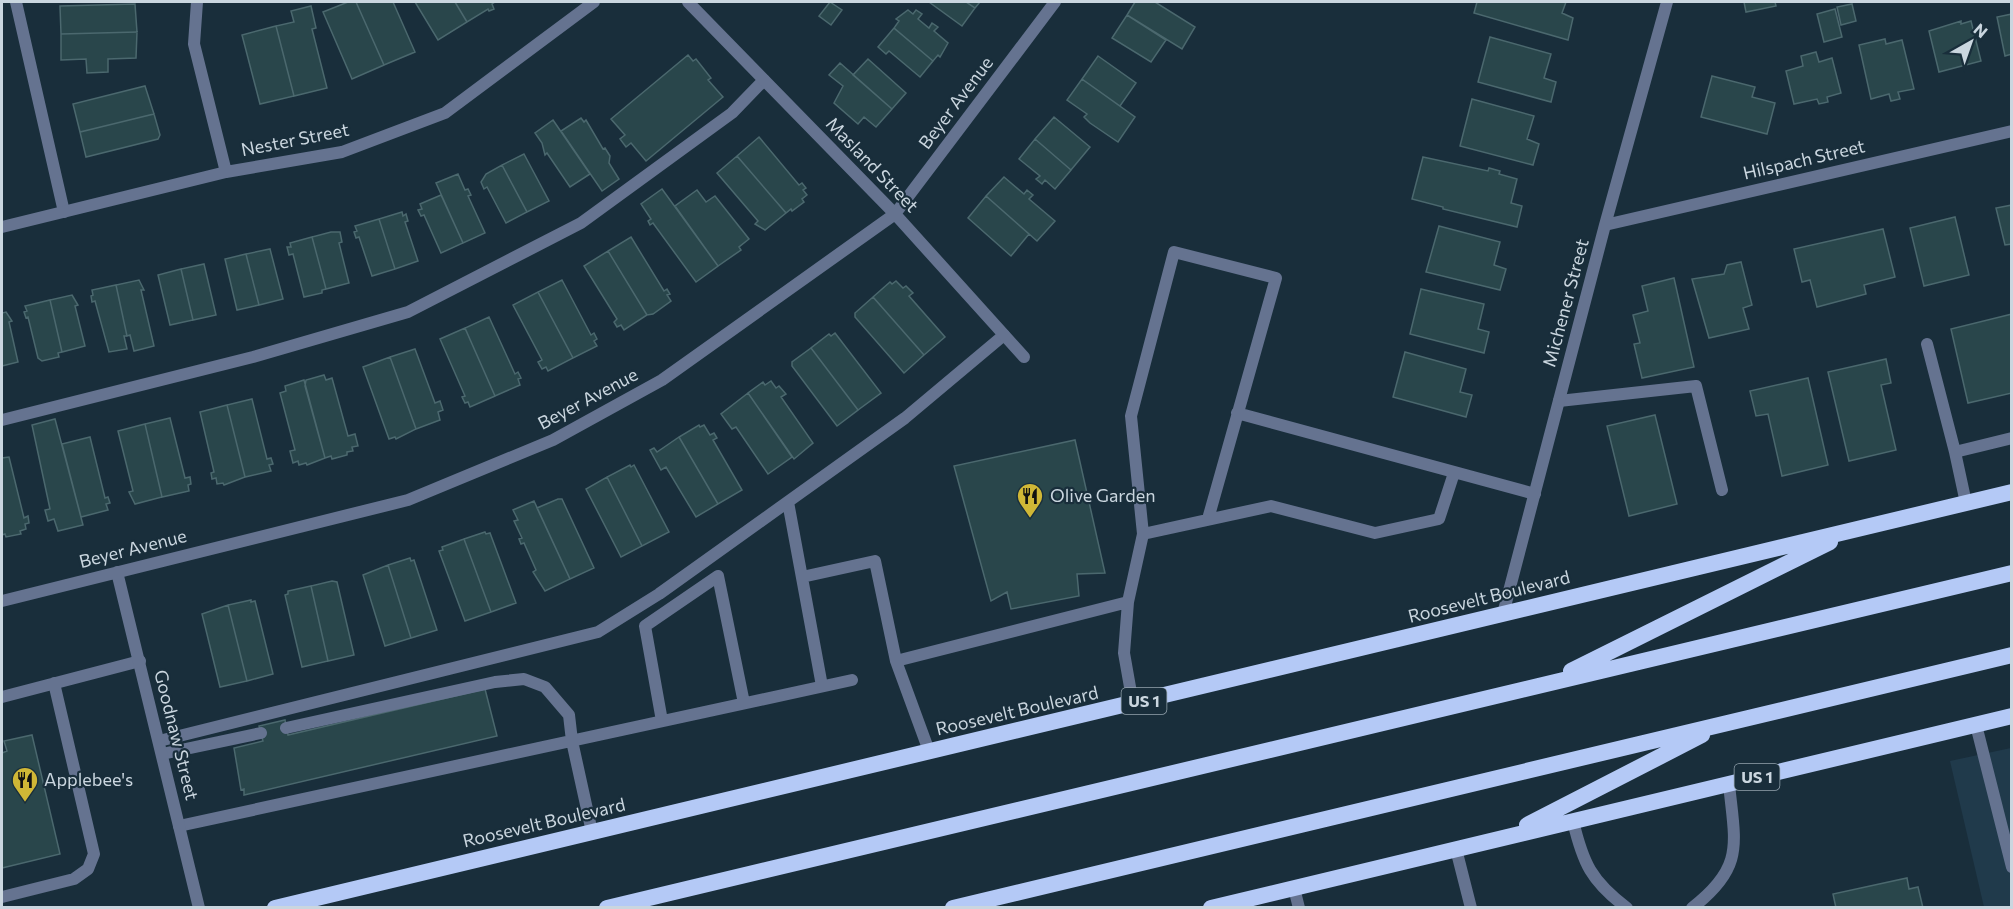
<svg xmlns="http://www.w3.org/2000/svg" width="2013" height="909" font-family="Commissioner,sans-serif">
  <rect width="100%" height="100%" fill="#192e3b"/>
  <path fill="#203a4b" d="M 2011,748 L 2011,907 L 1984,907 L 1950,761 Z"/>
  <path fill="#29464b" stroke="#4b686e" stroke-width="1.5" d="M 348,2 L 356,2 L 384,65 L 352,79 L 323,12 Z
    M 356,2 L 393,2 L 415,52 L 384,65 Z
    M 415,2 L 455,2 L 467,22 L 438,40 Z
    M 455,2 L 495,2 L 492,4 L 494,9 L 489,11 L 488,9 L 467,22 Z
    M 830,2 L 842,10 L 831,25 L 819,16 Z
    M 929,2 L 966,2 L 975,8 L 962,26 Z
    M 966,2 L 980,2 L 975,8 Z
    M 1135,2 L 1155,2 L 1195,27 L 1182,49 L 1127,15 Z
    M 1477,2 L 1566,2 L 1562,13 L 1573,18 L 1568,40 L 1474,13 Z
    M 1744,2 L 1775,2 L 1776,6 L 1746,12 Z
    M 135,4 L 137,32 L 61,34 L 60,6 Z
    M 1852,4 L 1856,21 L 1841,25 L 1837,7 Z
    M 311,6 L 316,28 L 312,29 L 327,88 L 294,96 L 276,26 L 294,22 L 291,11 Z
    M 1835,9 L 1842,37 L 1824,42 L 1817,14 Z
    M 908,10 L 913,14 L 916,10 L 922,14 L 918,19 L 929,28 L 932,23 L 938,27 L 934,31 L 948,43 L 940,57 L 938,55 L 933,61 L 894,28 L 899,21 L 896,19 Z
    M 2012,14 L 2012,54 L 2005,56 L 1997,17 Z
    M 1127,15 L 1166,40 L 1151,62 L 1112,38 Z
    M 1961,21 L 1961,24 L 1971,21 L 1981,61 L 1939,72 L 1929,31 Z
    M 276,26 L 294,96 L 260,104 L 242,35 Z
    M 894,28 L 933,61 L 920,77 L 889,51 L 886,54 L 878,47 Z
    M 137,32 L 136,58 L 108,59 L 108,72 L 87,73 L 86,59 L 61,60 L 61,34 Z
    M 1490,37 L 1551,54 L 1544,78 L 1556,82 L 1551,102 L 1478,82 Z
    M 1885,39 L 1886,44 L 1902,40 L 1914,89 L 1898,92 L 1900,99 L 1891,101 L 1889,94 L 1871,99 L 1859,45 Z
    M 1816,52 L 1819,62 L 1832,58 L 1841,93 L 1827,97 L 1828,102 L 1819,104 L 1817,99 L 1794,104 L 1786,71 L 1803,66 L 1801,56 Z
    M 688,55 L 693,61 L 696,59 L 711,78 L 708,80 L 723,97 L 646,161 L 631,143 L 626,147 L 620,139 L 625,135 L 611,119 Z
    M 1098,56 L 1136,83 L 1120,106 L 1082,79 Z
    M 868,59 L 906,93 L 892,109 L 853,75 Z
    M 840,63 L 892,109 L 876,127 L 864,117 L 858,124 L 834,103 L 843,86 L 829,75 Z
    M 1712,76 L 1755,87 L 1752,97 L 1775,103 L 1767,134 L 1701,117 Z
    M 1082,79 L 1135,117 L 1118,142 L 1090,123 L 1084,117 L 1087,114 L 1067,100 Z
    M 145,86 L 154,114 L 80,132 L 73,104 Z
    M 1472,99 L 1534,116 L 1527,139 L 1539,144 L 1533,165 L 1460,146 Z
    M 154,114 L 160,135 L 158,139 L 86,157 L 80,132 Z
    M 1054,117 L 1090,147 L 1071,170 L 1035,139 Z
    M 581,118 L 584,122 L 586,120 L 603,149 L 605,148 L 610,156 L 609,163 L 619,179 L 602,191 L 561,131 Z
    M 553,120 L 590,174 L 570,187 L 547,153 L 545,155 L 542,143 L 535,133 Z
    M 759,137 L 799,185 L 802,183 L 806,188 L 803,190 L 807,195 L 802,199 L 804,202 L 792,211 L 791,209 L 786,213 L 737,156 Z
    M 1035,139 L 1071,170 L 1055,189 L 1045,180 L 1042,184 L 1036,179 L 1040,176 L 1019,159 Z
    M 524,154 L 549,201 L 527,212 L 502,165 Z
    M 737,156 L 786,213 L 765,230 L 755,224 L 758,221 L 717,173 Z
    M 1423,157 L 1488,171 L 1489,168 L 1500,171 L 1499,174 L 1517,179 L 1511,203 L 1522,206 L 1517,227 L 1443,209 L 1443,207 L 1412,199 Z
    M 502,165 L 527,212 L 506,223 L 487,187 L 484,189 L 481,182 L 486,174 Z
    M 458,174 L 465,190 L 468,189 L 471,195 L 468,196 L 485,233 L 463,243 L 436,183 Z
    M 1004,177 L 1024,194 L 1027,190 L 1033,195 L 1029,199 L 1055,221 L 1037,241 L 986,196 Z
    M 662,189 L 718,266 L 696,282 L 653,223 L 650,225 L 648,221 L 651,219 L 641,204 Z
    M 697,190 L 706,202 L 715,196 L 749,239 L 739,247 L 741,250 L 718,266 L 675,206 Z
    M 441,195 L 463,243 L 441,253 L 424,215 L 421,216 L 418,210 L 422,209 L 420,204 Z
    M 986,196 L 1029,234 L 1011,256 L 968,218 Z
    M 2012,205 L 2012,244 L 2005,245 L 1996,208 Z
    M 402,212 L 403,216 L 406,214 L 408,221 L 405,222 L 418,261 L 395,269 L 379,219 Z
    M 1955,217 L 1969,275 L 1924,286 L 1910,228 Z
    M 379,219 L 395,269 L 372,276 L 359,237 L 356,238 L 354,232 L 357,231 L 355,226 Z
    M 1439,226 L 1500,242 L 1494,265 L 1506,269 L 1500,290 L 1426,272 Z
    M 1883,229 L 1895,277 L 1864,285 L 1866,294 L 1817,307 L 1810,280 L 1802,282 L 1794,249 Z
    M 331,232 L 340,232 L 342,242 L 339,243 L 349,283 L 326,289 L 312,237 Z
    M 312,237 L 326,289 L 322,290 L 322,293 L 304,297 L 293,254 L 289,255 L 287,247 L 291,247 L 290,243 Z
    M 631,237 L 664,291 L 667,289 L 670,294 L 667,295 L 671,301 L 653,314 L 647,315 L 608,251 Z
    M 270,249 L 283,299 L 259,305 L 246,254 Z
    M 608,251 L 647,315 L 624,330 L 621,325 L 617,327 L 614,322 L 617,319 L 584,266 Z
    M 246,254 L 259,305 L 237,310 L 225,259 Z
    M 1741,262 L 1752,305 L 1743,308 L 1749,329 L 1709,338 L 1692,279 L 1724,274 L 1727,265 Z
    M 204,264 L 216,315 L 193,320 L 181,269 Z
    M 181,269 L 193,320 L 170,325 L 158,275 Z
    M 1674,278 L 1694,367 L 1642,378 L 1634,344 L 1640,343 L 1633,315 L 1648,311 L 1642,286 Z
    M 139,280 L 144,290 L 141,290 L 154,346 L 134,351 L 130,335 L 127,336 L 116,285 Z
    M 562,280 L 591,335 L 594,333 L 597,339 L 594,341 L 597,346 L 573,358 L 538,292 Z
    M 896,281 L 903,288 L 906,286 L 913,293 L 909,296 L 945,337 L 924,355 L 873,297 L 890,282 L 892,284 Z
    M 116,285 L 127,336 L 124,336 L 127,349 L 109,352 L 95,301 L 92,302 L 91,296 L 93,295 L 92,290 Z
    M 1421,289 L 1484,304 L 1478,329 L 1489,332 L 1484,353 L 1410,334 Z
    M 538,292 L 573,358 L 548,371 L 546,367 L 542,369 L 538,362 L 542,360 L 513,305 Z
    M 72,295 L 78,305 L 75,306 L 85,346 L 62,352 L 50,300 Z
    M 873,297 L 924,355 L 904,373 L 855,317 L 855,313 Z
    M 50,300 L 62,352 L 58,353 L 59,357 L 42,361 L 38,358 L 28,317 L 26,318 L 24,312 L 27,311 L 25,306 Z
    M 6,312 L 12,321 L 9,322 L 18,362 L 2,366 L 2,313 Z
    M 2012,314 L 2012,393 L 1968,403 L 1951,329 Z
    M 489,317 L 515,374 L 518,372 L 521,378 L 518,379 L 520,385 L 495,396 L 465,328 Z
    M 465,328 L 495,396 L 470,407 L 468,402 L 465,403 L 462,397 L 465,396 L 440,339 Z
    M 835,333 L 881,393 L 858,410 L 811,348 L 829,334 L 831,336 Z
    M 811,348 L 858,410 L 837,426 L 792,366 L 792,362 Z
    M 415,349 L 435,403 L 440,401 L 443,410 L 438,412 L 440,420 L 416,429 L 390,357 Z
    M 1405,352 L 1466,369 L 1460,392 L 1472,395 L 1466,417 L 1393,397 Z
    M 390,357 L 416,429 L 396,439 L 395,437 L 389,439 L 363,367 Z
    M 1886,359 L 1891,383 L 1881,385 L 1896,450 L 1849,461 L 1828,372 Z
    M 324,375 L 326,380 L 332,378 L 348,436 L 355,434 L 358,446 L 352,447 L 353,451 L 347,452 L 347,455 L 332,459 L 331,456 L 325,458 L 305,386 L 306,380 Z
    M 1808,378 L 1828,465 L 1782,476 L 1768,414 L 1756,416 L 1750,391 Z
    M 304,380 L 325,458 L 307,465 L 306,463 L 299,465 L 298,461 L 293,463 L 290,451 L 295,450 L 280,393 L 286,391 L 285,386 Z
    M 771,381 L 776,388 L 779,386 L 786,394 L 781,397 L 813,443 L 794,459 L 748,393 L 763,382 L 765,385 Z
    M 748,393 L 792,457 L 768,474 L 736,427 L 732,429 L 721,414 Z
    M 252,399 L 267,459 L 271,458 L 273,464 L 269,465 L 271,471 L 245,477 L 227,405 Z
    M 227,405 L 245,477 L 224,485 L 223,483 L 217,484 L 216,478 L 212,479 L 211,473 L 214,472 L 200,412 Z
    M 1655,415 L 1677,504 L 1629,516 L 1607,426 Z
    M 170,418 L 185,478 L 190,477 L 191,484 L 188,485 L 189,491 L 162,497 L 145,424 Z
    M 55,419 L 83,525 L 58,531 L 54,519 L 48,521 L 45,510 L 50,509 L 32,425 Z
    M 145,424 L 162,497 L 135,504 L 129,492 L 133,491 L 118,431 Z
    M 699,425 L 700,427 L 704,425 L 710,435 L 714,433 L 717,438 L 713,440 L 742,490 L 718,504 L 679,437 Z
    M 90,437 L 105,498 L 108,497 L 110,503 L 106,504 L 108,510 L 81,517 L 62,444 Z
    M 679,437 L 718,504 L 696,517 L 666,467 L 661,470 L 650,450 L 654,448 L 657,452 Z
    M 1075,440 L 1105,573 L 1077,574 L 1079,596 L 1011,609 L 1007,592 L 991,601 L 954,466 Z
    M 9,457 L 24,518 L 28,516 L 29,523 L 25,524 L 26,529 L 20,531 L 21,534 L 6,537 L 5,534 L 2,535 L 2,458 Z
    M 630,465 L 631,467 L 634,465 L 669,532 L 642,546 L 607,477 Z
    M 607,477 L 642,546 L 621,557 L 586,489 Z
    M 558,499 L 562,499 L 594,568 L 570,579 L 537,508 Z
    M 534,501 L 570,579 L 545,591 L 533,572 L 536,570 L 524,543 L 521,544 L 519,539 L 522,538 L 514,521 L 518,520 L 513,510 Z
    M 485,532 L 486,534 L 490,533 L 516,603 L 491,612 L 464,539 Z
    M 464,539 L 491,612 L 465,621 L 439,551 L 443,550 L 442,547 Z
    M 410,558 L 411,561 L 414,560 L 437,630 L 411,638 L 388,565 Z
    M 388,565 L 411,638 L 385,646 L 363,575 Z
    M 332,581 L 337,582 L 354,655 L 328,661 L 311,586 Z
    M 311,586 L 328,661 L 302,667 L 285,595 L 288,594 L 288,591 Z
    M 251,600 L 251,602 L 255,601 L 273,674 L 247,681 L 228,605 Z
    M 228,605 L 247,681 L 220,687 L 202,614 Z
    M 485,689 L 497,736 L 244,795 L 244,789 L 241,790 L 234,748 L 263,741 L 259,726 L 285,720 L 288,735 Z
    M 32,735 L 60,854 L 2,868 L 2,753 L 7,751 L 4,741 Z
    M 1907,878 L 1909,889 L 1918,887 L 1923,908 L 1836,908 L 1833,894 Z"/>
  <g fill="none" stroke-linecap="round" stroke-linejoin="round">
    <path stroke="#657390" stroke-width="12" d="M 16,2 L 64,212
      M 1927,344 L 1955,452
      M 1559,401 L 1696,386 L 1722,490
      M 1237,413 L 1535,494
      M 2,420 L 253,357 L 408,312 L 581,223 L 732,113 L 764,80
      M 788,502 L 822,686
      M 1966,503 L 1955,452 L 2012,438
      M 1143,534 L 1271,506 L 1375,533 L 1439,519 L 1454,473
      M 802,577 L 875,561 L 896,661 L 929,751
      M 896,661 L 1128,602
      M 2,697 L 140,661
      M 1133,704 L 1124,653 L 1128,602 L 1143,534 L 1131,416 L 1174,252 L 1276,278 L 1208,519
      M 662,721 L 645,626 L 718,576 L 744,703
      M 1976,725 L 2012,867
      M 286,728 L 495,682 L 524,679 L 545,687 L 569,715 L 572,741 L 592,832
      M 159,741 L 598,632 L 659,594 L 905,418 L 1004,335
      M 162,754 L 261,733
      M 1573,821 C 1583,863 1591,881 1627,908
      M 179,826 L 852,680
      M 1456,849 L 1471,908
      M 1294,888 L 1299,908
      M 2,897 L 74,879 L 88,869 L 94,854 L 54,683
      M 1692,908 C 1745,867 1735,844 1729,784"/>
    <path stroke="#657390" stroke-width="12" d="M 197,2 L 194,44 L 226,172
      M 688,2 L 895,214 L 1024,357
      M 1605,225 L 2012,131
      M 2,227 L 226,172 L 342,152 L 445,113 L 594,2
      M 117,572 L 199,908
      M 2,601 L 408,500 L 553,440 L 662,380 L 895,214 L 1055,2
      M 1503,614 L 1605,225 L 1667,2"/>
    <path stroke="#b4c9f6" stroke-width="16" d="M 1571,671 L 1830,542
      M 1527,825 L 1702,735
      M 275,908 L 2012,492
      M 607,908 L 2012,573
      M 953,908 L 2012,655
      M 1211,908 L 2012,716"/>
  </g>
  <defs>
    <g id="restaurant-pin" transform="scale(1.35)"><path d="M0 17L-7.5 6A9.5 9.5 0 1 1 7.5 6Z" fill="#d0b736" stroke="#192e3b"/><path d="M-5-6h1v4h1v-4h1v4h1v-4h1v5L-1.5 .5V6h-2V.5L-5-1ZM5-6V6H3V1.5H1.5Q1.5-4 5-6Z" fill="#111"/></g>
  </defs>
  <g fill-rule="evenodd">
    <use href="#restaurant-pin" x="1030" y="496"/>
    <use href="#restaurant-pin" x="25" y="780"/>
  </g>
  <g text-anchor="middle" stroke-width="4.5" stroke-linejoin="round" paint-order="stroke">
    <g fill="#192e3b" stroke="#95a4ae" stroke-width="1.5">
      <rect x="1121.5" y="688" width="45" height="26" rx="4.5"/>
      <rect x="1734.5" y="764" width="45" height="26" rx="4.5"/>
    </g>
    <g font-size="16" font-weight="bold" fill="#cad6df">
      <text x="1144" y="707">US 1</text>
      <text x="1757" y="783">US 1</text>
    </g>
    <g font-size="18" fill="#cad6df" stroke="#192e3b">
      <text transform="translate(956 103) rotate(-53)" y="6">Beyer Avenue</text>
      <text transform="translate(295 140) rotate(-11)" y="6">Nester Street</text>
      <text transform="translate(1804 160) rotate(-13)" y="6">Hilspach Street</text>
      <text transform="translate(872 165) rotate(46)" y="6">Masland Street</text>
      <text transform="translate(1566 303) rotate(-75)" y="6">Michener Street</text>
      <text transform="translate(588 399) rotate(-28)" y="6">Beyer Avenue</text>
      <text transform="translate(133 549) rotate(-14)" y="6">Beyer Avenue</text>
      <text transform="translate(1489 597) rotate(-14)" y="6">Roosevelt Boulevard</text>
      <text transform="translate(1017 711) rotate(-13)" y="6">Roosevelt Boulevard</text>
      <text transform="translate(176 735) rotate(76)" y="6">Goodnaw Street</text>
      <text transform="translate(544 823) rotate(-13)" y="6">Roosevelt Boulevard</text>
    </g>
    <g font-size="18" fill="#cad6df" stroke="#192e3b" text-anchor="start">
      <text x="1050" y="502">Olive Garden</text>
      <text x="44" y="786">Applebee's</text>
    </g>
  </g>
  <rect width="2013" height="909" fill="none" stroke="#cad6df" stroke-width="6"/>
  <g transform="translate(1971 42) rotate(40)" stroke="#192e3b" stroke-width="4.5" paint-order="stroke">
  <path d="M0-4.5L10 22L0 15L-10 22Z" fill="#cad6df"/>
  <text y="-9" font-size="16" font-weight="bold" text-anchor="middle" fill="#cad6df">N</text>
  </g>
</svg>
